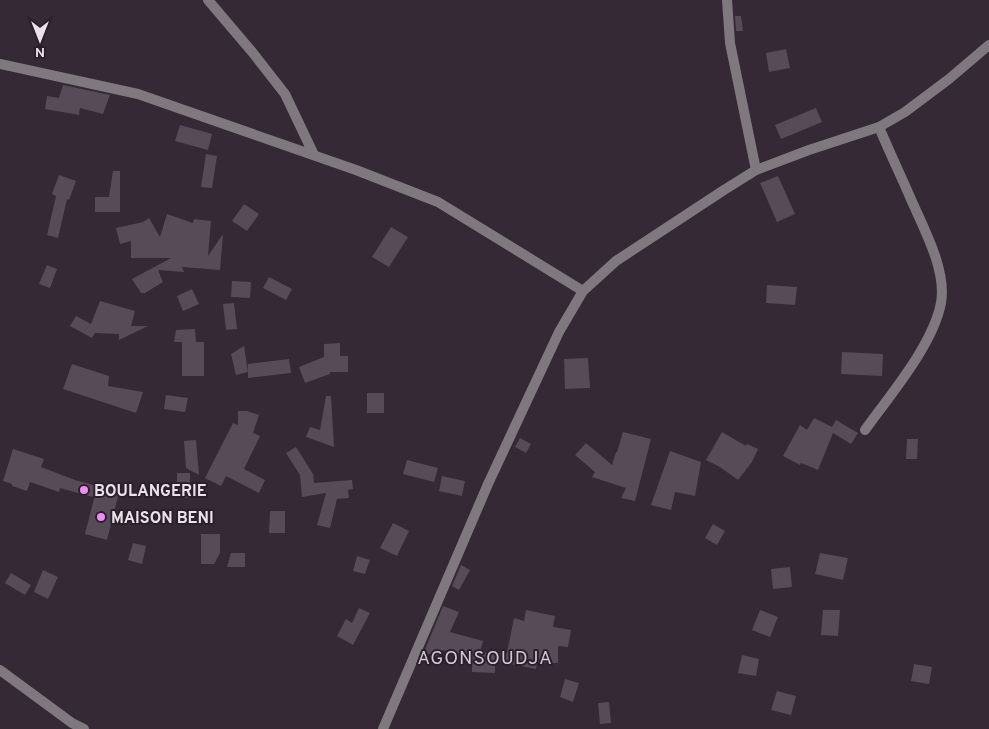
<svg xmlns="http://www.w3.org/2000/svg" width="989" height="729" font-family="Overpass,sans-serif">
  <rect width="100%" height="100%" fill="#342934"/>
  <path fill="#574b57" d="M 735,16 L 741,16 L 743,31 L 736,31 Z
    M 786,49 L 790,68 L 769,72 L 766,53 Z
    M 63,85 L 110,95 L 103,114 L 80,108 L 79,115 L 45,109 L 47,96 L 59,98 Z
    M 816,108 L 822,122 L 781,139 L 775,125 Z
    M 180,125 L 212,134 L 208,150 L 175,141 Z
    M 206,154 L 217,156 L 212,188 L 201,187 Z
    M 113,171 L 120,171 L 120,212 L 95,212 L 95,197 L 109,197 Z
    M 59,175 L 76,181 L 69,200 L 67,199 L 58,238 L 47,235 L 56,196 L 52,194 Z
    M 778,176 L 795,214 L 777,222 L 760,183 Z
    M 244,204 L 259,214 L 247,231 L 232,221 Z
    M 167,214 L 193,223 L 194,219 L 211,221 L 208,256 L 223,234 L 220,270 L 182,267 L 184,272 L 158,270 L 163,282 L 145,293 L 141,293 L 132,279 L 171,258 L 131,258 L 131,241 L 120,244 L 116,228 L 143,222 L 149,218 L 160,237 Z
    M 391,227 L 408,237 L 389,267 L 372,257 Z
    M 47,265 L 57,269 L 50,288 L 39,284 Z
    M 269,277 L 292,289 L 286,300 L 263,288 Z
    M 232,281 L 251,282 L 250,298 L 231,297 Z
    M 767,285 L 797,287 L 795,305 L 766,303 Z
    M 192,289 L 199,304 L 183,311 L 177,296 Z
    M 100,301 L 135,311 L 131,326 L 148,326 L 119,340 L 119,334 L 95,333 L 92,338 L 70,326 L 76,316 L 91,324 Z
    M 234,303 L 237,329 L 226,330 L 223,304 Z
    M 195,329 L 196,342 L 204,342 L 204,376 L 182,376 L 182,342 L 174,342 L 176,330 Z
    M 340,343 L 340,356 L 348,356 L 348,372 L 330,372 L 330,374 L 305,383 L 299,367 L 324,357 L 324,344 Z
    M 244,346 L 248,372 L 236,375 L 231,354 Z
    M 842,352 L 883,354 L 882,376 L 841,374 Z
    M 588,358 L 590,388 L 565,389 L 564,359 Z
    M 289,359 L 291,373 L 248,378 L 248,364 Z
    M 72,364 L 109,376 L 108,386 L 143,392 L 136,413 L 63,389 Z
    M 367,393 L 384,393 L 384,413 L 367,413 Z
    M 166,395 L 188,398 L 185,412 L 164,409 Z
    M 326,396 L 331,396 L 334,447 L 306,437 L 310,427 L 320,430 Z
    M 238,411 L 247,411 L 259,415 L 253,433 L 260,436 L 244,469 L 265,480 L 259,493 L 226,476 L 221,486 L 205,478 L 233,423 L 238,425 Z
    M 814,418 L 832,427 L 836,420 L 858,433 L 851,444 L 833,433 L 818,470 L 801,463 L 800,465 L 783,456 L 800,425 L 807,430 Z
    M 623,432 L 651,439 L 635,501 L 621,498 L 626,488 L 592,477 L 595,472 L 575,455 L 586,443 L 612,465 L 616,452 L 617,452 Z
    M 722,432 L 746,446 L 747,444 L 758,449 L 752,462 L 738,480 L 720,467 L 706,460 Z
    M 520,438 L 531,444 L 526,453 L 515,447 Z
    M 907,439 L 918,439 L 917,459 L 906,459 Z
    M 196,440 L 199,475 L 186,468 L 184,441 Z
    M 296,447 L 313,474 L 314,483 L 352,480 L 353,489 L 348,490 L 349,498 L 337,499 L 330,528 L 317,525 L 326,493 L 302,497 L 300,475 L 286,453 Z
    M 13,449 L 44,459 L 41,467 L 75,480 L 97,486 L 93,497 L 60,488 L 59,492 L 30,482 L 27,491 L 12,486 L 12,484 L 3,481 Z
    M 670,451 L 701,462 L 695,496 L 675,492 L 671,510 L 651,505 Z
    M 407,460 L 438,468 L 434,482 L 403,474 Z
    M 177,473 L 190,473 L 190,498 L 177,498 Z
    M 442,476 L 465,481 L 462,496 L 439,491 Z
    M 97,487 L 119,493 L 107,540 L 85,534 Z
    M 270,511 L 285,511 L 285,533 L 269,533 Z
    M 393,523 L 409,531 L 397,556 L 380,548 Z
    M 713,524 L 725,531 L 717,545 L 705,538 Z
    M 201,534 L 220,534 L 220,553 L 214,564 L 201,564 Z
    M 133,543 L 146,546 L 142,564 L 128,560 Z
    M 231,553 L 245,553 L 245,567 L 227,567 Z
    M 820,553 L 848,558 L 843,580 L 815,574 Z
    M 357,556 L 370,560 L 365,574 L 353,571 Z
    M 461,565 L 470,570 L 459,590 L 452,586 Z
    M 790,567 L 792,587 L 773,589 L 771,569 Z
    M 43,570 L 58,577 L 48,599 L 34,592 Z
    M 11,573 L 31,585 L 25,595 L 5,583 Z
    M 443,606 L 459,612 L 450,632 L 483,641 L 480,652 L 507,653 L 514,618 L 524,621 L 526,610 L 555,616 L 553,627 L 571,630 L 568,647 L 558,646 L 558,663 L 537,663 L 536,669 L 495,661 L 495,673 L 472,672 L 472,659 L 443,650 L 439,658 L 424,652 Z
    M 359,608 L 370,613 L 353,645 L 337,636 L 346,619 L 352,623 Z
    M 760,610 L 778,617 L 770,637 L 752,630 Z
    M 823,610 L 840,610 L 838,636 L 821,635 Z
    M 742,655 L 759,659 L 756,676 L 738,673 Z
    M 914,664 L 932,667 L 929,684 L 911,681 Z
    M 565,679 L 579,683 L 573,702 L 560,697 Z
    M 777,691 L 796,696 L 791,715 L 771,710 Z
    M 609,702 L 611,723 L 600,724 L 598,703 Z"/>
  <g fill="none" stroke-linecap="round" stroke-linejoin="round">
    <path stroke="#7f797f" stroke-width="10" d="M 208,0 L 253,53 L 285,94 L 314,155
      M 727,0 L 730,43 L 756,170
      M 0,64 L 138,94 L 356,170 L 438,202 L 583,291
      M 865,430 C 890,395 933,345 941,303 C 947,270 923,227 910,197 C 900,174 889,151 879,127
      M 0,670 L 72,723 L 84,729
      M 383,729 L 488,484 L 559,332 L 583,291 L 616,261 L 724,190 L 756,170 L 809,150 L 879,127 L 905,112 L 949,79 L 989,45"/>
  </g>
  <g fill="#f18bf5" stroke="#2a1f2a" stroke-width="2">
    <circle cx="84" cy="490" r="5"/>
    <circle cx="101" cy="517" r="5"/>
  </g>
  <g text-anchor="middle" stroke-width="4" stroke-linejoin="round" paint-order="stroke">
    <g font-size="16" font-weight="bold" fill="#eae2ea" stroke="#2a1f2a" text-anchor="start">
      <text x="94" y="496">BOULANGERIE</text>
      <text x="111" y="523">MAISON BENI</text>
    </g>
    <g font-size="19" letter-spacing="1" fill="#d4c5d4" stroke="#2a1f2a">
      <text x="485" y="664">AGONSOUDJA</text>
    </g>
  </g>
  <g transform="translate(40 40) rotate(180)" stroke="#2a1f2a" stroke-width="4" paint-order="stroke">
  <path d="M0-4L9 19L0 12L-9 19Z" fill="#eae2ea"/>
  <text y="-8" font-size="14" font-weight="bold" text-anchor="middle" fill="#eae2ea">N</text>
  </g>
</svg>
